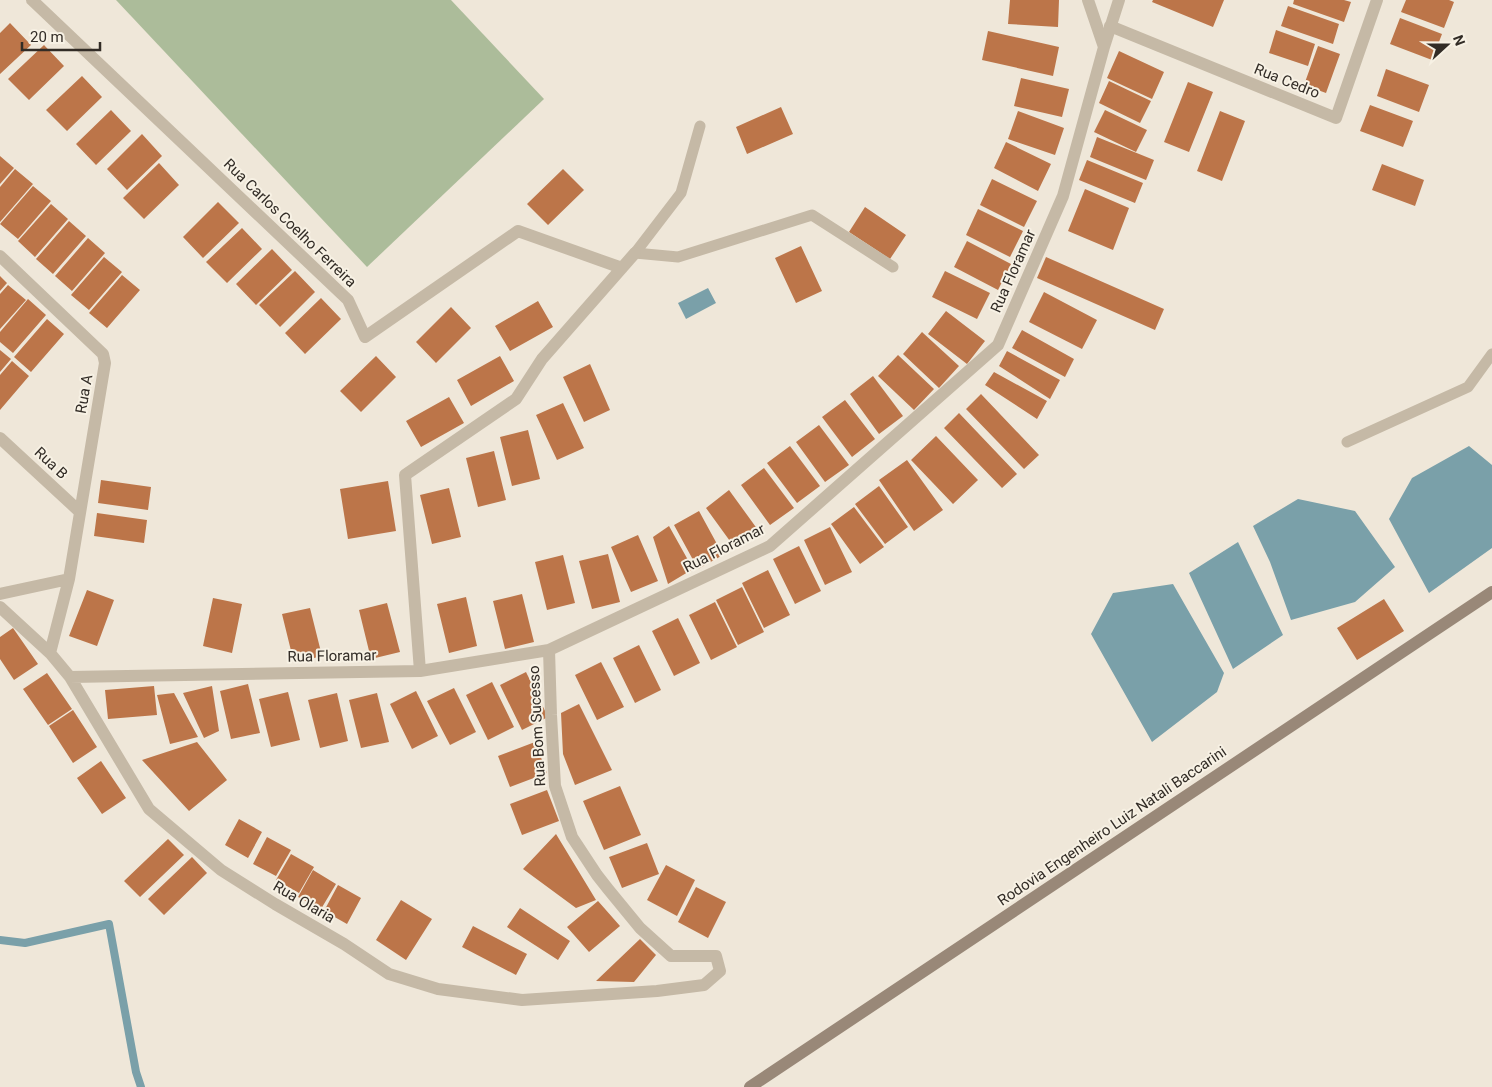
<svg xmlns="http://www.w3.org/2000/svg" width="1492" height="1087" font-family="Roboto,sans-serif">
  <rect width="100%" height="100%" fill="#efe7d9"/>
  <path fill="#acbc9a" d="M 116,0 L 451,0 L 544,99 L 367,267 Z"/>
  <path fill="#7aa0a9" d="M 708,288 L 716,303 L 686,319 L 678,303 Z
    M 1469,446 L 1492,465 L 1492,548 L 1429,593 L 1389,519 L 1412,478 Z
    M 1298,499 L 1355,511 L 1395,567 L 1355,602 L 1291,620 L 1270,562 L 1253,526 Z
    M 1238,542 L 1283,635 L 1233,669 L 1189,573 Z
    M 1173,584 L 1224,673 L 1217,692 L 1152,742 L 1091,634 L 1113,593 Z"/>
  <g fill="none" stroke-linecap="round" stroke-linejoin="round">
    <path stroke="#7aa0a9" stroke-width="8" d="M 0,940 L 25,943 L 109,924 L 136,1072 L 141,1087"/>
  </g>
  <path fill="#bc7549" d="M 1010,0 L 1059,0 L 1058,27 L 1008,24 Z
    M 1153,0 L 1224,0 L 1213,27 L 1152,2 Z
    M 1294,0 L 1344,0 L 1351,2 L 1344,22 L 1293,4 Z
    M 1406,0 L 1449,0 L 1454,2 L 1444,28 L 1401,12 Z
    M 1288,6 L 1339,24 L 1333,44 L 1281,26 Z
    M 1400,18 L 1442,34 L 1432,60 L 1390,44 Z
    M 10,23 L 31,45 L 0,74 L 0,33 Z
    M 1276,30 L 1315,44 L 1308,66 L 1269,53 Z
    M 988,31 L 1059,47 L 1053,76 L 982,60 Z
    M 44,45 L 64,66 L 29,100 L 8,79 Z
    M 1318,46 L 1340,54 L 1326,93 L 1304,85 Z
    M 1119,51 L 1164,72 L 1152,99 L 1107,78 Z
    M 1386,69 L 1429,85 L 1419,112 L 1377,96 Z
    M 82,76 L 102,97 L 67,131 L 46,110 Z
    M 1021,78 L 1069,89 L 1062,117 L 1014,106 Z
    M 1109,81 L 1151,101 L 1140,123 L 1099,103 Z
    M 1188,82 L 1213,92 L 1189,152 L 1164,142 Z
    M 1370,105 L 1413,121 L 1403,147 L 1360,131 Z
    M 781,107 L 793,134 L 747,154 L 736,127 Z
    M 111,110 L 131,131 L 96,165 L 76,144 Z
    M 1105,110 L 1147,130 L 1136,152 L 1094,132 Z
    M 1018,111 L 1064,128 L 1055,155 L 1008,139 Z
    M 1220,111 L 1245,121 L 1222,181 L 1197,171 Z
    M 142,134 L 162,156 L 127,190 L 107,169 Z
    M 1097,137 L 1154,160 L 1146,180 L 1090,157 Z
    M 1006,142 L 1051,164 L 1038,191 L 994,168 Z
    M 0,156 L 14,168 L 0,184 Z
    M 1087,160 L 1143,183 L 1135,203 L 1079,180 Z
    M 159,163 L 179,185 L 144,219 L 123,198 Z
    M 1382,164 L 1424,180 L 1415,206 L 1372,190 Z
    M 15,169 L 33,184 L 0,222 L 0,187 Z
    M 563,169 L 584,190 L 548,225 L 527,204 Z
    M 992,179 L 1037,201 L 1024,227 L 980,205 Z
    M 33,186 L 51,201 L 18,239 L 0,224 Z
    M 1085,189 L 1129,208 L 1113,250 L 1068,231 Z
    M 218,202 L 239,223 L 203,258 L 183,237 Z
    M 51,204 L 68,219 L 35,257 L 18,241 Z
    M 865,207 L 906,235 L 890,259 L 849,232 Z
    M 978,209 L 1023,231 L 1010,257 L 966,235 Z
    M 69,221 L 86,236 L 53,274 L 36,259 Z
    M 242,228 L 262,249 L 227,283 L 206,262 Z
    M 88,238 L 105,253 L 72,291 L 55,276 Z
    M 967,241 L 1011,264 L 998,290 L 954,267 Z
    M 801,246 L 822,291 L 796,303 L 775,258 Z
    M 272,249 L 292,270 L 256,305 L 236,284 Z
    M 104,257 L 122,272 L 89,310 L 71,295 Z
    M 1046,257 L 1164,309 L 1155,330 L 1037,278 Z
    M 295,271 L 315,292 L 280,327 L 259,305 Z
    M 945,271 L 990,293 L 977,319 L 932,297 Z
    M 122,275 L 140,290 L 107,328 L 89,313 Z
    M 0,276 L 7,283 L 0,291 Z
    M 8,285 L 26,300 L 0,329 L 0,294 Z
    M 1044,292 L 1097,320 L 1082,349 L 1029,322 Z
    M 321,298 L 341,319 L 305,354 L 285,333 Z
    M 28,299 L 46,315 L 13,353 L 0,342 L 0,332 Z
    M 538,301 L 553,327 L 510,351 L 495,326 Z
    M 451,307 L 471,328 L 436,363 L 416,342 Z
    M 946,311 L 985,341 L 967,364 L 928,334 Z
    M 47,319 L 64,334 L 31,372 L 14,357 Z
    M 1022,330 L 1074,359 L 1065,377 L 1012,348 Z
    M 922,332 L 959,366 L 939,388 L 903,354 Z
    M 0,350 L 11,359 L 0,372 Z
    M 1007,351 L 1060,380 L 1050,399 L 999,366 Z
    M 898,355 L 934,389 L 914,410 L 878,376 Z
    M 376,356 L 396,377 L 361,412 L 340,391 Z
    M 500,356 L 514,381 L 471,406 L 457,380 Z
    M 12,361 L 29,376 L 0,410 L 0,375 Z
    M 590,364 L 610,410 L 584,422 L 563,377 Z
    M 994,372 L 1047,401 L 1037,419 L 985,385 Z
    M 873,376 L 903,416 L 879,434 L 850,394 Z
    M 981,394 L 1039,455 L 1024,469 L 966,409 Z
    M 449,397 L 464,423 L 421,447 L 406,421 Z
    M 845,400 L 875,439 L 852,457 L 822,417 Z
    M 563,403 L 584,448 L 557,460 L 536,415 Z
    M 959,413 L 1017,474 L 1002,488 L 944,428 Z
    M 819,425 L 849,465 L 825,482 L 796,442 Z
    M 528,430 L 540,479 L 512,486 L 500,437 Z
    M 936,436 L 978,480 L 953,504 L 911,460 Z
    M 790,446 L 820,486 L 797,503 L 767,463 Z
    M 494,451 L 506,500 L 478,507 L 466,458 Z
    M 907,460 L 943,510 L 914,531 L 879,480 Z
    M 764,468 L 794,508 L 770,525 L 741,485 Z
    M 101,480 L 151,487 L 148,510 L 98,503 Z
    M 388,481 L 396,531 L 348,539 L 340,489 Z
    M 879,486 L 908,527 L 885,544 L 855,504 Z
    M 449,488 L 461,537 L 432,544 L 420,495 Z
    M 729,490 L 758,530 L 735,548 L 706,508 Z
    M 854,507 L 884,547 L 860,564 L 831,524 Z
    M 699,511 L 723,555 L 698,569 L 674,525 Z
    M 97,513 L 147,520 L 144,543 L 94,536 Z
    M 669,526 L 693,569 L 668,584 L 653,537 Z
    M 830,527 L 852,572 L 825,585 L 804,540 Z
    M 638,535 L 658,581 L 631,592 L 611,547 Z
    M 799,546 L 821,591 L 795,604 L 773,559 Z
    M 608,554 L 620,602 L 592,609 L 579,561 Z
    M 563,555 L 575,603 L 547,610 L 535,562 Z
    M 768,570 L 790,615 L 764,628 L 742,583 Z
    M 742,587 L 764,632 L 738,645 L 716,600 Z
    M 87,590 L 114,600 L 97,646 L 69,636 Z
    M 522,594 L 534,642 L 505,649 L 493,601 Z
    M 466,597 L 477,646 L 449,653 L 437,604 Z
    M 213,598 L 242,604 L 232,653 L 203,646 Z
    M 1384,599 L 1404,631 L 1357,660 L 1337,628 Z
    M 715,602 L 737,647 L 711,660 L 689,615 Z
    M 387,603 L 400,652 L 371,659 L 359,610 Z
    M 310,608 L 322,656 L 294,663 L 282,614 Z
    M 678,618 L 700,663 L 674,676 L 652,631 Z
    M 13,628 L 38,664 L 14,680 L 0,659 L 0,637 Z
    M 639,645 L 661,690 L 635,703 L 613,658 Z
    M 601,662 L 624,707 L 597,720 L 575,675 Z
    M 526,672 L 548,717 L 522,730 L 500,685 Z
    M 47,673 L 72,709 L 48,725 L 23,689 Z
    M 492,682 L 514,727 L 488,740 L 466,695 Z
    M 248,684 L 260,733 L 231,739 L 220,691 Z
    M 154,686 L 157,715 L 108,719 L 105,690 Z
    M 212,686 L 219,731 L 204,738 L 183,693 Z
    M 454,688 L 476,732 L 450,745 L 427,701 Z
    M 416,691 L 438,736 L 412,749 L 390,704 Z
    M 288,692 L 300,740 L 271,747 L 259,699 Z
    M 174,693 L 198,737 L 170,744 L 157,695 Z
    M 337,693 L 348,741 L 320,748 L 308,700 Z
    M 377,693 L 389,742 L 361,748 L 349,700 Z
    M 579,704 L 612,770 L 575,785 L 563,754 L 561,713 Z
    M 73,710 L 97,747 L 73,763 L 49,726 Z
    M 197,742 L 227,780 L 189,811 L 142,760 Z
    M 535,742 L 547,773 L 510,787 L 498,756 Z
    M 101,761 L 126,798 L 102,814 L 77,778 Z
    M 620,786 L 641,835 L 604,850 L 583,801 Z
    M 547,790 L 559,821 L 522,835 L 510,804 Z
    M 239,819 L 262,832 L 248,858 L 225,845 Z
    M 556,834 L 596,900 L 576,908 L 523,869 Z
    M 267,837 L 291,850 L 276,876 L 253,864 Z
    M 168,839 L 184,855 L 140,897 L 124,881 Z
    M 647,843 L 659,874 L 622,888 L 609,857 Z
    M 291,854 L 314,867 L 299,893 L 276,880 Z
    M 192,857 L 207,873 L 164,915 L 148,899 Z
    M 666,865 L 695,880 L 677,916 L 647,900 Z
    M 313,870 L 336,884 L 321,909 L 298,897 Z
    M 338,885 L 361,898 L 347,924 L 324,911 Z
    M 696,887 L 726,902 L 708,938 L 678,922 Z
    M 401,900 L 432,919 L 406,960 L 376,940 Z
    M 598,901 L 620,926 L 589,952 L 567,927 Z
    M 520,908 L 570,941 L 558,960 L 507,927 Z
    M 473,926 L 527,954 L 516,975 L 462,947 Z
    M 640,939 L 656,955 L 634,982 L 596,981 Z"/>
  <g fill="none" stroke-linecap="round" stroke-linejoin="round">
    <path stroke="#c5b9a6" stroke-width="11" d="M 635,253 L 678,257 L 812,215 L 893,267
      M 635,253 L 681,193 L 700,126
      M 1347,442 L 1468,387 L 1492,354"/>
    <path stroke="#c5b9a6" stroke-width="12" d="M 32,0 L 348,300 L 365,337 L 518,231 L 622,268
      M 1088,0 L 1104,47
      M 1110,26 L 1336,118 L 1377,0
      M 0,256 L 103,354 L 105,363 L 69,579
      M 0,438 L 80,512
      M 0,594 L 69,579 L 50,653
      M 0,607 L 50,653 L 70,677 L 149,809 L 221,870 L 275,904 L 344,944 L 389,974 L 438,989 L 522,1000 L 657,991 L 704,985 L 720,971 L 716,956 L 671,956 L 640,928 L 608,889 L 597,875 L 572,837 L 555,786 L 551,715 L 549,650
      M 420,671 L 405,475 L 516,399 L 542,359 L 635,253
      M 70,677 L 420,671 L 549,650 L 770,546 L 998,345 L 1063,196 L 1104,47 L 1119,0"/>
    <path stroke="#998878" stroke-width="12" d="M 750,1087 L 1492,592"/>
  </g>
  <g text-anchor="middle" stroke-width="4" stroke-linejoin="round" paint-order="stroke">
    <g font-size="15" fill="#322c26" stroke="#f7f1e4">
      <text transform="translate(1287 81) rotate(22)" y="5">Rua Cedro</text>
      <text transform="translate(290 223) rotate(44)" y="5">Rua Carlos Coelho Ferreira</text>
      <text transform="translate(1013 271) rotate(-66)" y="5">Rua Floramar</text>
      <text transform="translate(84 394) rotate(-80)" y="5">Rua A</text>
      <text transform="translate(51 463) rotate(43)" y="5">Rua B</text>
      <text transform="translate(724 548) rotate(-27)" y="5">Rua Floramar</text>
      <text transform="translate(332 656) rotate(-1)" y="5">Rua Floramar</text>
      <text transform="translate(537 726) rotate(-93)" y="5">Rua Bom Sucesso</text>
      <text transform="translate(1112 826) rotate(-34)" y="5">Rodovia Engenheiro Luiz Natali Baccarini</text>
      <text transform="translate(304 902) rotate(30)" y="5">Rua Olaria</text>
    </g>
  </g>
  <g transform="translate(1447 45) rotate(69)" stroke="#f7f1e4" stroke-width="4" paint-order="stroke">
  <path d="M0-4L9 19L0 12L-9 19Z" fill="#322c26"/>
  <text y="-8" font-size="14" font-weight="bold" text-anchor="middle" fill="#322c26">N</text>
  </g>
  <path d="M22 42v8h78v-8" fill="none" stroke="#322c26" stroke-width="2.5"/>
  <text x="30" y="42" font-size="15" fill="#322c26" stroke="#f7f1e4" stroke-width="4" paint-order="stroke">20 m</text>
</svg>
